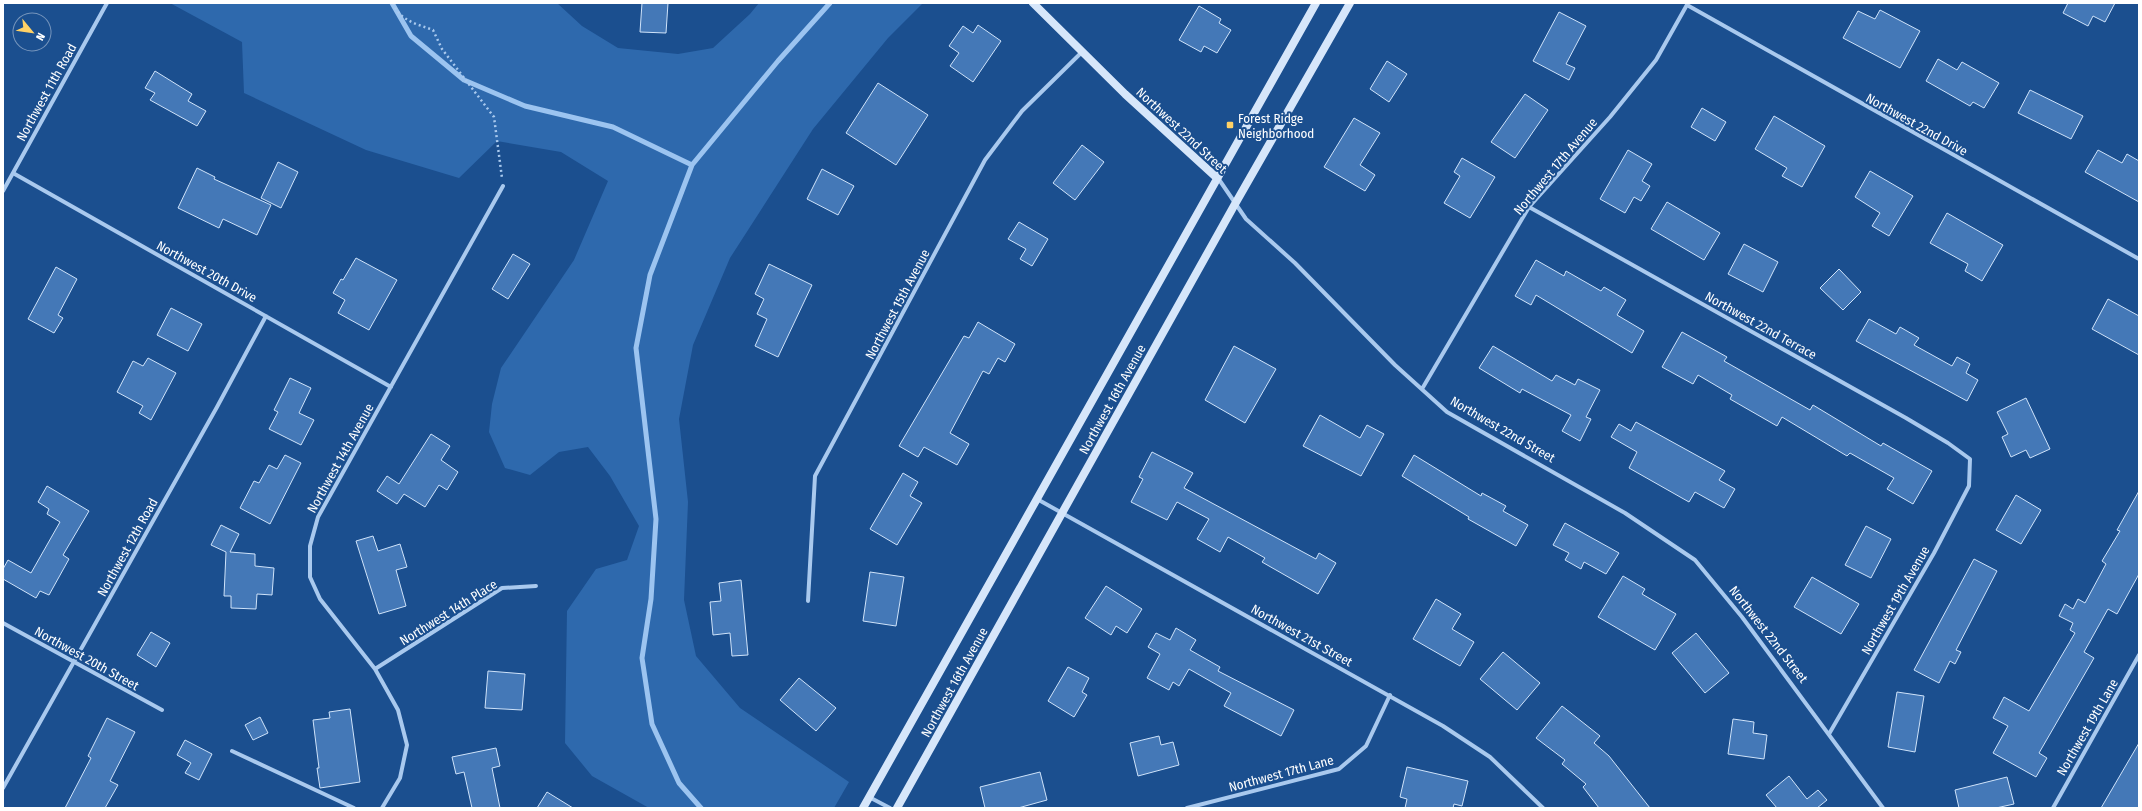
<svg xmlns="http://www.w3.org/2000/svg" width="2142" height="811" font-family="'Fira Sans Condensed',sans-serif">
  <rect width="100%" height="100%" fill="#1b4f8f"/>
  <path fill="#2e69ad" d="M 170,3 L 557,3 L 582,26 L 618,48 L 678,54 L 713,48 L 750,14 L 759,3 L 923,3 L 888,38 L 813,129 L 730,258 L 693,345 L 679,419 L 688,502 L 684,600 L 696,656 L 740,708 L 849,782 L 834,808 L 649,808 L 592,776 L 565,743 L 567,611 L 596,569 L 627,560 L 639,526 L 610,476 L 588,447 L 559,452 L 530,475 L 505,468 L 489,432 L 492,404 L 501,368 L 574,260 L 608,181 L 561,152 L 497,141 L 459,178 L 366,150 L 244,93 L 242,42 Z"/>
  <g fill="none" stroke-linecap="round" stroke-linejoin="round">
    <path stroke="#9cc4f0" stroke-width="5" d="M 392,3 L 411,36 L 464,80 L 525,106 L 613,127 L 692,165 L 650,275 L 636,348 L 656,519 L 651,599 L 642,658 L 652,724 L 679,783 L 701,808
      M 692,165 L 778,61 L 830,3"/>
  </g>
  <path fill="#4478b7" stroke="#cfe3fa" d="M 642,3 L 668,3 L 666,33 L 640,32 Z
    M 2068,3 L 2115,3 L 2105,22 L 2093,16 L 2088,26 L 2063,13 Z
    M 1199,6 L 1221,19 L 1219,23 L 1231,30 L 1217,53 L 1204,46 L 1201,52 L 1179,40 Z
    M 1880,10 L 1920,31 L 1900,68 L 1843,38 L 1858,11 L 1875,19 Z
    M 1559,12 L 1586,26 L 1566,64 L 1575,68 L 1569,80 L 1533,61 Z
    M 978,25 L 1001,41 L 973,82 L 950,66 L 959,53 L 949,46 L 963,26 L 973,33 Z
    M 1938,59 L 1957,70 L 1962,62 L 1999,83 L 1984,108 L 1973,102 L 1970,106 L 1926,81 Z
    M 1387,61 L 1407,74 L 1389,102 L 1370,89 Z
    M 155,71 L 192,94 L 188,101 L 206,111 L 197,126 L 150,100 L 155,93 L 145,88 Z
    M 878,83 L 928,115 L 896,165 L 846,133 Z
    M 2030,90 L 2083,116 L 2071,139 L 2018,113 Z
    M 1525,94 L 1548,110 L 1515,158 L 1491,142 Z
    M 1702,108 L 1726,122 L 1715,141 L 1691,127 Z
    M 1774,116 L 1825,146 L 1802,187 L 1782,176 L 1787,168 L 1755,149 Z
    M 1354,118 L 1380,133 L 1360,165 L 1375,175 L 1365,191 L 1324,167 Z
    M 1082,145 L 1104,162 L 1075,200 L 1053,183 Z
    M 1628,150 L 1652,164 L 1642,181 L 1650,186 L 1641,201 L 1634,197 L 1625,213 L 1600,199 Z
    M 2098,150 L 2122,163 L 2127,154 L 2139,161 L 2139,202 L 2085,172 Z
    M 1462,158 L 1495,177 L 1470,218 L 1444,203 L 1460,176 L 1454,172 Z
    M 278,162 L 298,172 L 281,208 L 261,198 Z
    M 197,168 L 215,177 L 214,179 L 271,205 L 257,235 L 223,219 L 219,228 L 178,208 Z
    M 822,169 L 854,186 L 838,215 L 807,199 Z
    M 1870,171 L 1913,196 L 1889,236 L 1872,226 L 1880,213 L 1855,197 Z
    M 1667,202 L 1720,233 L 1704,260 L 1651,229 Z
    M 1947,213 L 2003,245 L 1982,281 L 1965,271 L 1968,264 L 1930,243 Z
    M 1019,222 L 1048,239 L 1032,266 L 1020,259 L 1026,249 L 1008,239 Z
    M 1744,244 L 1778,262 L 1763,292 L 1728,274 Z
    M 513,254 L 530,264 L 508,299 L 492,289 Z
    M 356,258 L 397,280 L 369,330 L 338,313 L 345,300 L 333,293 L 341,279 L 343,280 Z
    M 1536,260 L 1564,276 L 1566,271 L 1601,291 L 1604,287 L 1626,300 L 1617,315 L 1644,331 L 1632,353 L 1536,295 L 1531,305 L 1515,296 Z
    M 769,264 L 812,285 L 778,357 L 755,346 L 767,319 L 757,314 L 764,299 L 755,294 Z
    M 56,267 L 77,279 L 58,315 L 63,318 L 54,333 L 28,319 Z
    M 1839,269 L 1861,292 L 1843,310 L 1820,288 Z
    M 2108,299 L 2139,316 L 2139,355 L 2092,329 Z
    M 171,308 L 202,324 L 188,351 L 157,335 Z
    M 1869,319 L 1896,334 L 1900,327 L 1919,338 L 1914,345 L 1952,366 L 1957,357 L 1970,364 L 1966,373 L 1978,380 L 1967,401 L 1856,341 Z
    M 978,322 L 1015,344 L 1005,362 L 998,358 L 989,374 L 983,371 L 950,433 L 969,444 L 957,465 L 924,447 L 918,457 L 899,446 L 964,336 L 969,338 Z
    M 1682,332 L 1727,357 L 1724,361 L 1810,410 L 1813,405 L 1881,446 L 1883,443 L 1932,471 L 1913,504 L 1887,489 L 1894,478 L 1850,453 L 1847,456 L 1782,417 L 1777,426 L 1730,399 L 1732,395 L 1698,375 L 1693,384 L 1662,367 Z
    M 1234,346 L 1276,369 L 1245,423 L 1205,400 Z
    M 1493,346 L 1552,381 L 1556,375 L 1575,385 L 1578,379 L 1600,390 L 1586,417 L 1591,419 L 1580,441 L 1562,431 L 1571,415 L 1522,389 L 1520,393 L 1479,368 Z
    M 148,358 L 176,373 L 151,420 L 139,413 L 143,406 L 117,392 L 133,361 L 143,366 Z
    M 290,378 L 311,388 L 299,413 L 314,420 L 301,445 L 269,429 L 278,412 L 274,410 Z
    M 2026,398 L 2050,449 L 2030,458 L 2026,450 L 2011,457 L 2002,437 L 2008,434 L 1997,412 Z
    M 1320,415 L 1360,438 L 1367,425 L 1384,434 L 1361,476 L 1303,446 Z
    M 1636,422 L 1725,471 L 1719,480 L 1735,489 L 1724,508 L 1695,492 L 1689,502 L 1629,468 L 1637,452 L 1611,437 L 1619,424 L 1631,431 Z
    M 431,434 L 450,446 L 441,460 L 458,472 L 447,490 L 439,485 L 425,507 L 404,494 L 397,504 L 377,491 L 387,476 L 399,484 Z
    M 1152,452 L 1193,473 L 1184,488 L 1316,559 L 1319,553 L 1336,563 L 1318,594 L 1262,562 L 1265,558 L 1228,537 L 1220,552 L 1197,539 L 1209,519 L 1177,502 L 1167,520 L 1131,502 L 1143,479 L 1139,477 Z
    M 285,455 L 301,463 L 270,524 L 240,508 L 254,481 L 259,483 L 269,465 L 277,469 Z
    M 1414,455 L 1481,496 L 1482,493 L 1506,506 L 1503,511 L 1528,525 L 1516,546 L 1468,519 L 1469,517 L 1402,476 Z
    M 903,473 L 918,482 L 910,496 L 922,503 L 897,545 L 870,529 Z
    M 47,486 L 89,511 L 63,555 L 69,559 L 49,595 L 40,591 L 36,598 L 3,579 L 3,569 L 8,560 L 31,573 L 60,522 L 47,514 L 49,509 L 38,502 Z
    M 2139,491 L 2139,574 L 2117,614 L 2108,609 L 2084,652 L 2094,658 L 2039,753 L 2047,758 L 2036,777 L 1993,753 L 2008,726 L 1993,718 L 2004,697 L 2029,711 L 2075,633 L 2070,630 L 2073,623 L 2059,616 L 2065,604 L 2073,609 L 2078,599 L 2085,603 L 2106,564 L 2102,561 L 2120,531 L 2117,530 Z
    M 2016,495 L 2041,510 L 2021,544 L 1996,530 Z
    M 1565,523 L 1619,553 L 1606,574 L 1584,562 L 1581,569 L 1565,560 L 1569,553 L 1553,545 Z
    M 221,525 L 239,534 L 230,552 L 255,554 L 255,566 L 274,568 L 272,595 L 257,594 L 256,609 L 231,608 L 231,596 L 224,596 L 226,552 L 211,545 Z
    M 1866,526 L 1891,539 L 1871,578 L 1845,565 Z
    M 373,536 L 378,551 L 400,544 L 407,567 L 396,570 L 406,606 L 379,614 L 356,541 Z
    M 1974,559 L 1997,571 L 1956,650 L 1961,652 L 1955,664 L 1950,661 L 1939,683 L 1914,670 Z
    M 870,572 L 904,577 L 896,626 L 863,621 Z
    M 1623,576 L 1645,589 L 1642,594 L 1676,614 L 1655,650 L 1598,617 Z
    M 1812,577 L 1859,604 L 1841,634 L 1794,607 Z
    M 741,580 L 748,655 L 732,656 L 730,633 L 713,635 L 710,602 L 721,601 L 719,583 Z
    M 1106,586 L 1142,609 L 1127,633 L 1116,626 L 1111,635 L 1085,618 Z
    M 1436,599 L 1461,614 L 1452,629 L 1474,642 L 1460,666 L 1413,639 Z
    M 1176,628 L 1196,640 L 1190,650 L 1220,667 L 1218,671 L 1294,710 L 1281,736 L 1224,706 L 1231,693 L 1189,669 L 1179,686 L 1173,682 L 1169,690 L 1147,678 L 1160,654 L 1148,647 L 1156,633 L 1170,640 Z
    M 151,632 L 170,643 L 156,667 L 137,655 Z
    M 1696,633 L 1729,673 L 1705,693 L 1672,653 Z
    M 1503,652 L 1540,683 L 1517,710 L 1480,679 Z
    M 1068,667 L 1089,678 L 1082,692 L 1087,695 L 1074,717 L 1048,701 Z
    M 488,671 L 525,674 L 522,710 L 485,708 Z
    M 799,678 L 836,708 L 816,731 L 780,700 Z
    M 1897,692 L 1924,696 L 1915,752 L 1888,747 Z
    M 1562,706 L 1600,736 L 1594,743 L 1609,756 L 1650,808 L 1599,808 L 1583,787 L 1586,784 L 1562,764 L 1565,760 L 1536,738 Z
    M 350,709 L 360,782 L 320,788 L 317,768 L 319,768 L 313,720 L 330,718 L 329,712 Z
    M 260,717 L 268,733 L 253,740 L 245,725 Z
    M 107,718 L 135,732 L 110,781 L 118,785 L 105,808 L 65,808 L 91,758 L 88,756 Z
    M 1733,719 L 1754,722 L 1753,733 L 1767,735 L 1764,759 L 1728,754 Z
    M 1159,736 L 1161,745 L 1173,742 L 1179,765 L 1138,776 L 1130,743 Z
    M 185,740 L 212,754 L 199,780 L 185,773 L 191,763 L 177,755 Z
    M 2139,743 L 2139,808 L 2101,808 Z
    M 496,748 L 500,766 L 492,768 L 500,808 L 472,808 L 464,772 L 456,774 L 452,757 Z
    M 1407,767 L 1468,781 L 1462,806 L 1454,804 L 1453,808 L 1405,808 L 1407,799 L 1400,797 Z
    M 1040,772 L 1047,800 L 1018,808 L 985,808 L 980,787 Z
    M 1789,776 L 1807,799 L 1818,790 L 1827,800 L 1817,808 L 1777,808 L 1766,795 Z
    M 2007,777 L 2014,804 L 1996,808 L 1959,808 L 1955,790 Z
    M 547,792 L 573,808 L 537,808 Z"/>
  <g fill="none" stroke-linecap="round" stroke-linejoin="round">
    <path stroke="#a9c9ee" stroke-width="2.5" stroke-dasharray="2 3" stroke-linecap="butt" d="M 393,3 C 400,21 417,24 433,30 L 442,49 L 494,117 L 502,178"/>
    <path stroke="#a9c9ee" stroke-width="4" d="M 1687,5 L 2139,259
      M 13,173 L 391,387
      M 1218,178 L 1246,219 L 1295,263 L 1395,365 L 1447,412 L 1625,513 L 1695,560 L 1742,617 L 1883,808
      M 3,191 L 107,3
      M 1529,207 L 1906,418 L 1948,443 L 1970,459 L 1969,486 L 1934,553 L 1829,734
      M 1422,389 L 1529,207 L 1610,117 L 1656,60 L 1688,3
      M 1037,499 L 1443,726 L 1490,757 L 1543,808
      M 808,601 L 815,476 L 985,160 L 1022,111 L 1083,51
      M 3,623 L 162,710
      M 375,669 L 502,588 L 536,586
      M 232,751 L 354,808
      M 3,788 L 217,407 L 266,316
      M 869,797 L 890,808
      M 382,808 L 400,778 L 407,745 L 398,710 L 375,669 L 320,599 L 310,577 L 310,546 L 318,517 L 503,186
      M 1187,808 L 1339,769 L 1366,746 L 1390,695
      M 2053,808 L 2139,655"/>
    <path stroke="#d6e6fa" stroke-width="8" d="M 1033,3 L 1125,94 L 1217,178
      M 863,808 L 1316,3
      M 897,808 L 1235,204 L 1350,3"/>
  </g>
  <rect fill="#ffd166" stroke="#1b4f8f" stroke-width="1.5" x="1226" y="121" width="8" height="8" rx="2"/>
  <g text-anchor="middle" stroke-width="4" stroke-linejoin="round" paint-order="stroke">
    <g font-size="13" fill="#fff" stroke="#1b4f8f">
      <text transform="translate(46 92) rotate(-61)" y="5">Northwest 11th Road</text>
      <text transform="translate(1917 124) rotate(29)" y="5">Northwest 22nd Drive</text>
      <text transform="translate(1182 130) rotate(43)" y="5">Northwest 22nd Street</text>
      <text transform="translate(1555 166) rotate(-50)" y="5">Northwest 17th Avenue</text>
      <text transform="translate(207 271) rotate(29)" y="5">Northwest 20th Drive</text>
      <text transform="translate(897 304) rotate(-62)" y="5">Northwest 15th Avenue</text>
      <text transform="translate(1761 325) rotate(29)" y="5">Northwest 22nd Terrace</text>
      <text transform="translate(1112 399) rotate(-61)" y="5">Northwest 16th Avenue</text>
      <text transform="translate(1503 429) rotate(30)" y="5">Northwest 22nd Street</text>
      <text transform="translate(340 458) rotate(-61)" y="5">Northwest 14th Avenue</text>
      <text transform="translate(127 547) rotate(-61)" y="5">Northwest 12th Road</text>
      <text transform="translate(1895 600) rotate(-60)" y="5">Northwest 19th Avenue</text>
      <text transform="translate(448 612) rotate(-32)" y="5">Northwest 14th Place</text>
      <text transform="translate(1769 634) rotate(52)" y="5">Northwest 22nd Street</text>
      <text transform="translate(1302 635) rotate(29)" y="5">Northwest 21st Street</text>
      <text transform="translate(87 658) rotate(29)" y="5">Northwest 20th Street</text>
      <text transform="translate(954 682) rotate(-61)" y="5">Northwest 16th Avenue</text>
      <text transform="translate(2087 727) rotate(-60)" y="5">Northwest 19th Lane</text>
      <text transform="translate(1281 773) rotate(-15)" y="5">Northwest 17th Lane</text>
    </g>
    <g font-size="13" fill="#fff" stroke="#1b4f8f" text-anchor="start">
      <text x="1238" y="123">Forest Ridge<tspan x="1238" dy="15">Neighborhood</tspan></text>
    </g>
  </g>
  <rect width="2142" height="811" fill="none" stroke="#ffffff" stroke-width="8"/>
  <g transform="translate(32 32) rotate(119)"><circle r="19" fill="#1b4f8f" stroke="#7695bc"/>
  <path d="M0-3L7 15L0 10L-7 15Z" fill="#ffd166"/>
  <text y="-6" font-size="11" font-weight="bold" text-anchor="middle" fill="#ffffff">N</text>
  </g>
</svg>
